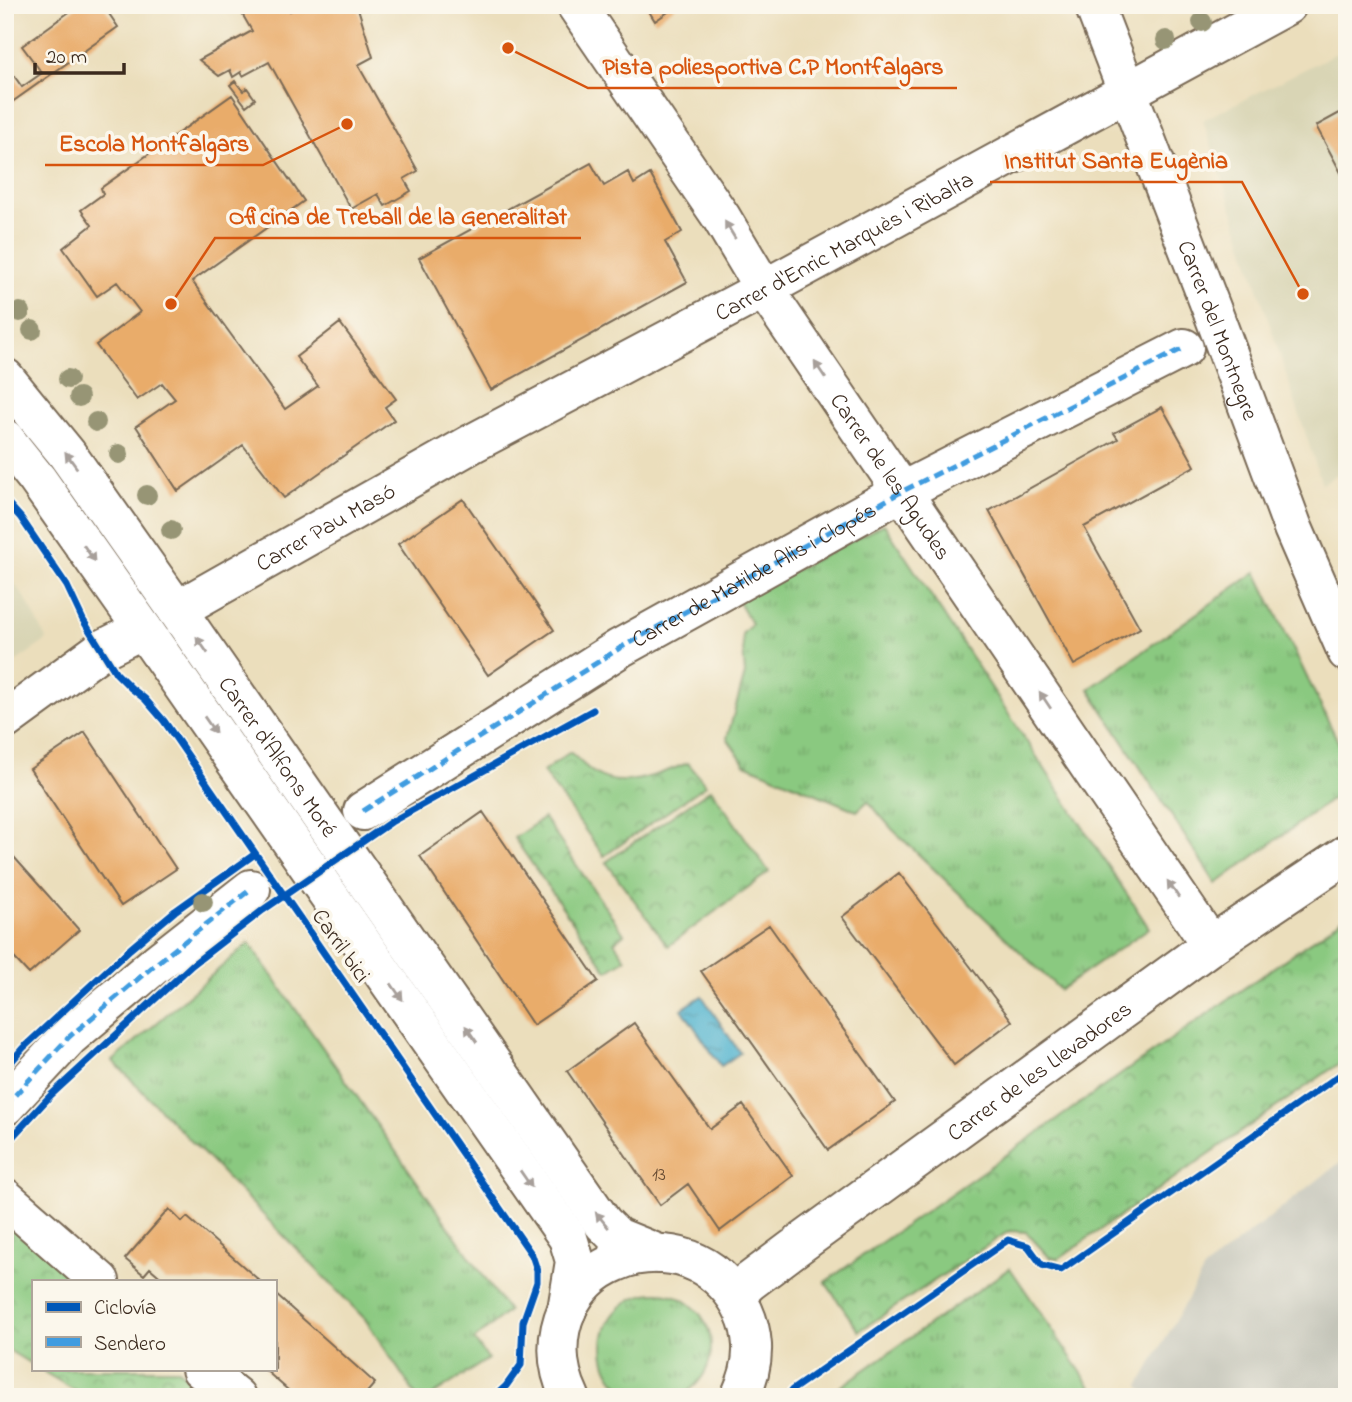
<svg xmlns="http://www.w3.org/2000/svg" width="1352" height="1402" font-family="'Indie Flower',sans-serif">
  <defs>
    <pattern id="grass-tufts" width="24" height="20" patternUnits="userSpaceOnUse" patternTransform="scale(1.75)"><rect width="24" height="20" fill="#8ac980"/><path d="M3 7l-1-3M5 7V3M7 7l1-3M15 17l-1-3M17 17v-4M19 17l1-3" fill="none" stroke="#72a368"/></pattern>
    <pattern id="park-crowns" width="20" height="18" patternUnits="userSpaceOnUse" patternTransform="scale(1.75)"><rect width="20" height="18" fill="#8ac980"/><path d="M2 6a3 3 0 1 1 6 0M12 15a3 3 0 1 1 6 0" fill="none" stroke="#72a368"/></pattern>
    <pattern id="water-ripples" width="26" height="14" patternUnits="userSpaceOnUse" patternTransform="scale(1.75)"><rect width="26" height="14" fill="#50b3cf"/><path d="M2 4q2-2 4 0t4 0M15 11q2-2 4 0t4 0" fill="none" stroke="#4492a7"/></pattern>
  </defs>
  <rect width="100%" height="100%" fill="#fbf7ec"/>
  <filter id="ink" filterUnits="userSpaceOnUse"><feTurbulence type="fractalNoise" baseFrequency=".0143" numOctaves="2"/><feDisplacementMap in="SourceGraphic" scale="14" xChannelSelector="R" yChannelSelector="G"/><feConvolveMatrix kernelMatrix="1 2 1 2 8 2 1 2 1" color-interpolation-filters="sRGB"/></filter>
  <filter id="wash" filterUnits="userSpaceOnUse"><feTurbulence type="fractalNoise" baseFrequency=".00686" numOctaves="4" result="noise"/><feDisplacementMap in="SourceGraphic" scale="28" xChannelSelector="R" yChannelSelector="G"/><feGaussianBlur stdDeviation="1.57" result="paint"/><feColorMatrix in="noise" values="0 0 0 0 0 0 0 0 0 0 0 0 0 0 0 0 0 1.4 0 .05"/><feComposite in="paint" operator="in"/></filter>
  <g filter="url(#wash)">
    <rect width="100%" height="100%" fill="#ebdebc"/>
    <path fill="#d9d5b5" d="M 1347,48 L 1347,468 L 1322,484 L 1203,120 Z
      M 5,570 L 27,601 L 47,640 L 5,669 Z"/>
    <path fill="#c4c5b9" d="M 1347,1157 L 1347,1397 L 1147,1397 L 1139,1386 L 1205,1268 Z"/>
    <path fill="url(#grass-tufts)" stroke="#627a4f" stroke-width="2" d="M 884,524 L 1149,928 L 1060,990 L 892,829 L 868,801 L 857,811 L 745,764 L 727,738 L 745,674 L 742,634 L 752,624 L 737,600 Z
      M 1256,572 L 1347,760 L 1347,788 L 1216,884 L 1089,689 Z
      M 249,943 L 508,1311 L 474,1340 L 488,1359 L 430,1397 L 417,1397 L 365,1319 L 113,1061 Z
      M 1010,1268 L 1098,1397 L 826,1397 Z
      M603 1347a54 54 0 1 1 108 0a54 54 0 1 1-108 0Z"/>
    <path fill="url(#park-crowns)" stroke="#627a4f" stroke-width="2" d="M 570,752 C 578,759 587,769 596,774 C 623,791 662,773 688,763 L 706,785 L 604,856 L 543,772 Z
      M 711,789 L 769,872 L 668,946 L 606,862 Z
      M 544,818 L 624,934 L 614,942 L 626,959 L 607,971 L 514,838 Z
      M 1347,916 L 1347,1058 L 1058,1259 L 1049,1257 L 1026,1232 L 1009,1231 L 859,1331 L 825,1282 Z
      M 5,1213 L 81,1281 L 33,1281 L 33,1365 L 5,1348 Z
      M 39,1369 L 178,1369 L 209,1397 L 86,1397 Z"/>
    <path fill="url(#water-ripples)" stroke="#466e76" stroke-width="2" d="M 702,996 L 740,1053 L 721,1066 L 682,1009 Z"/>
    <g id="blocks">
      <path fill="#e9ac6a" d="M 79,5 L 103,5 L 118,27 L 5,107 L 5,63 L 22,87 L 42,73 L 22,46 Z
        M 237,5 L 287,5 L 290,11 L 294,9 L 293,5 L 357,5 L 373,57 L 358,65 L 418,171 L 404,179 L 411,191 L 385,206 L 378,194 L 351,209 L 269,62 L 243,76 L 241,72 L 233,77 L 230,70 L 219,76 L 199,60 L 252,31 Z
        M 645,5 L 678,5 L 655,21 Z
        M 235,81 L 243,91 L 247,88 L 255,99 L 246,106 L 230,85 Z
        M 232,95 L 304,201 L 192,281 L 285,409 L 318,386 L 296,357 L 340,323 L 396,399 L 385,407 L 394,420 L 284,498 L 243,445 L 178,491 L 136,426 L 175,399 L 162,383 L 137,400 L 96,345 L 140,312 L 117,282 L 97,296 L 63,248 L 92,225 L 81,210 L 103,194 L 101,188 Z
        M 1347,109 L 1347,184 L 1316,126 Z
        M 591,163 L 604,186 L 628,172 L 634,184 L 650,174 L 682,232 L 665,242 L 687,282 L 491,390 L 419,258 Z
        M 1162,407 L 1195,466 L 1084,527 L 1140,628 L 1074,665 L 989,511 L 1118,439 L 1114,433 Z
        M 463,499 L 554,630 L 488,675 L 398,544 Z
        M 85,732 L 176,869 L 121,906 L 30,769 Z
        M 483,812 L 598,981 L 533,1025 L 420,856 Z
        M 5,847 L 79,930 L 29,974 L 5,948 Z
        M 899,873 L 1012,1021 L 954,1065 L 842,917 Z
        M 769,925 L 895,1102 L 828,1150 L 701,971 Z
        M 634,1023 L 710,1129 L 743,1105 L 793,1176 L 720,1231 L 688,1184 L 660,1205 L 567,1071 Z
        M 169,1209 L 182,1222 L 187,1217 L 260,1281 L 165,1281 L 150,1268 L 144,1275 L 125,1259 Z
        M 275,1294 L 375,1383 L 363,1397 L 296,1397 L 264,1369 L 275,1369 Z"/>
    </g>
  </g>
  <g filter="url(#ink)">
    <use href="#blocks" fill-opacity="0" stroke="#796955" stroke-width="2"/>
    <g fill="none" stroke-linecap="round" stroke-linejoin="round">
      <g stroke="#796955" stroke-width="42">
        <g id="minor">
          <path id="s1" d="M 576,5 L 721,217 L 764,289 L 1211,945"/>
          <path id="s2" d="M 1094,5 L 1215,318 L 1293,528 L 1347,652"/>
          <path id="s3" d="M 5,378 L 67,454 L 177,610 L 603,1223 L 617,1237 L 659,1254"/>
          <path d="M 5,439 L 37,479 L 143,629 L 568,1238 L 575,1261 L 567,1310"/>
          <path id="s4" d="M 177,610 L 473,443 L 764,289 L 1287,5"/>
          <path d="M 5,720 L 101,650 L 143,629"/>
          <path id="s5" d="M 363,811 L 620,648 L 903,491 L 1184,348"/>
          <path d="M 5,1106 L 69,1037 L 157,963 L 251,889"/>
          <path d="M 5,1198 L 100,1281"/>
          <path id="s6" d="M 735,1295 L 749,1282 L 793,1249 L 1211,945 L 1347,854"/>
          <path d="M 201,1369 L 236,1397"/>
          <path d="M 570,1397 C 556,1368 554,1339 567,1309 C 577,1288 594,1271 616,1262 C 631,1255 646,1253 663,1254 C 711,1257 749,1298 752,1345 C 753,1364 748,1380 740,1397"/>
        </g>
      </g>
      <use href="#minor" stroke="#fff" stroke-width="38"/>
      <path stroke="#3f9ce0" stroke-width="5" stroke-dasharray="10 5" stroke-linecap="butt" d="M 363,811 L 620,648 L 903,491 L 1184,348
        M 5,1106 L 69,1037 L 157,963 L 251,889"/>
      <g stroke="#fbf7ec" stroke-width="11">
        <path id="cycleway" d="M 5,500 L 21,518 L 67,586 L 83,620 L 116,673 L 131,688 L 145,699 L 164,721 L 532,1255 L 537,1270 L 537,1282 L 523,1322 L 521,1365 L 506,1386 L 494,1397
          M 5,1069 L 23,1048 L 130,949 L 175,911 L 255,854
          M 5,1145 L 51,1095 L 192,965 L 263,910 L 391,822 L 593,710
          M 787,1397 L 792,1390 L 1008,1240 L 1028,1246 L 1042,1265 L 1061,1270 L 1347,1070"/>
      </g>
      <use href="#cycleway" stroke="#0057b8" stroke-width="7"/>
    </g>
    <g fill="#979575">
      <circle cx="1202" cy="22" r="10"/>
      <circle cx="1166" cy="40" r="10"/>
      <circle cx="20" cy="312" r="10"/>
      <circle cx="32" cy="330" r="10"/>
      <circle cx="68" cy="379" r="10"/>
      <circle cx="79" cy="397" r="10"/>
      <circle cx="96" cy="422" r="10"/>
      <circle cx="119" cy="454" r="10"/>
      <circle cx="147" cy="495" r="10"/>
      <circle cx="171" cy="530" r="10"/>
      <circle cx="203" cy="902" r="10"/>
    </g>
    <defs><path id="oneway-solid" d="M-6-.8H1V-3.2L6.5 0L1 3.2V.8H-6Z" transform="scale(1.75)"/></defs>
    <g fill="#a79f9a">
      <use href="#oneway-solid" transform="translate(730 230) rotate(-121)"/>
      <use href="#oneway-solid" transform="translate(820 370) rotate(-124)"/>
      <use href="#oneway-solid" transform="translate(71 460) rotate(-126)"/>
      <use href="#oneway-solid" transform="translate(89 553) rotate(55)"/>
      <use href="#oneway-solid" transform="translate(202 645) rotate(-125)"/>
      <use href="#oneway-solid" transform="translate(1045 700) rotate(-124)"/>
      <use href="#oneway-solid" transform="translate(210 725) rotate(55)"/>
      <use href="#oneway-solid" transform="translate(1173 889) rotate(-124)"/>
      <use href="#oneway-solid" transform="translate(397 992) rotate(55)"/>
      <use href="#oneway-solid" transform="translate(471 1034) rotate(-125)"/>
      <use href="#oneway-solid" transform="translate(526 1179) rotate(55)"/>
      <use href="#oneway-solid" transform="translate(602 1220) rotate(-130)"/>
    </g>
  </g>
  <g text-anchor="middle" stroke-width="7" stroke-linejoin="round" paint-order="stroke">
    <g font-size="19" fill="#664a31">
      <text x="659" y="1180">13</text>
    </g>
    <g font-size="23" fill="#3b2a1e" stroke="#fbf7ec">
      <text dy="8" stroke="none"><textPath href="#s4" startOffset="760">Carrer d'Enric Marquès i Ribalta</textPath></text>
      <text dy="8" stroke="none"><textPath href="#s2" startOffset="348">Carrer del Montnegre</textPath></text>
      <text dy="8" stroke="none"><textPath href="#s1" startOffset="567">Carrer de les Agudes</textPath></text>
      <text dy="8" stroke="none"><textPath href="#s4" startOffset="170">Carrer Pau Masó</textPath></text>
      <text dy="8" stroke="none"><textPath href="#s5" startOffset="457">Carrer de Matilde Alis i Clopés</textPath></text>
      <text dy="8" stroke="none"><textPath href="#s3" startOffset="467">Carrer d'Alfons Moré</textPath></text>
      <text transform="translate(342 945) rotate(55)" y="8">Carril bici</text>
      <text dy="8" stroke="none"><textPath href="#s6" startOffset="378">Carrer de les Llevadores</textPath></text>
    </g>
  </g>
  <path fill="none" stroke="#d7540e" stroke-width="2.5" d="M508 48L588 88H957M347 124L263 165H45M1303 294L1242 182H990M171 304L215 238H581"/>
  <g fill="#d7540e" stroke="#fbf7ec" stroke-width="2.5">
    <circle cx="508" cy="48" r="7"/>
    <circle cx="347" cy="124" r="7"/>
    <circle cx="1303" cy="294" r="7"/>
    <circle cx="171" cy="304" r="7"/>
  </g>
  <g font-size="24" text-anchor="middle" font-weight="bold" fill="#d7540e" stroke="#fbf7ec" stroke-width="7" stroke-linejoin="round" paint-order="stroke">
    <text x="773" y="74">Pista poliesportiva C.P Montfalgars</text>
    <text x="154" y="151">Escola Montfalgars</text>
    <text x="1116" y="168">Institut Santa Eugènia</text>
    <text x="398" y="224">Oficina de Treball de la Generalitat</text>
  </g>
  <rect width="1352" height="1402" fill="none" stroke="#fbf7ec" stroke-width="28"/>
  <rect x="32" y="1280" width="245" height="91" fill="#fbf7ec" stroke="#aea59a" stroke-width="2"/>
  <rect x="46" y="1302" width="35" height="10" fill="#0057b8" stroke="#aea59a" stroke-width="2"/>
  <text x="94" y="1314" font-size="21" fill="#3b2a1e">Ciclovía</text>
  <rect x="46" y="1337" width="35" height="10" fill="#3f9ce0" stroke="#aea59a" stroke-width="2"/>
  <text x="94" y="1350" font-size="21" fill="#3b2a1e">Sendero</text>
  <path d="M35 63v10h89v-10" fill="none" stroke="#3b2a1e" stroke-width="3.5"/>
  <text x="46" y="63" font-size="21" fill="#3b2a1e" stroke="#fbf7ec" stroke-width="5" paint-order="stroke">20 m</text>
</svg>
